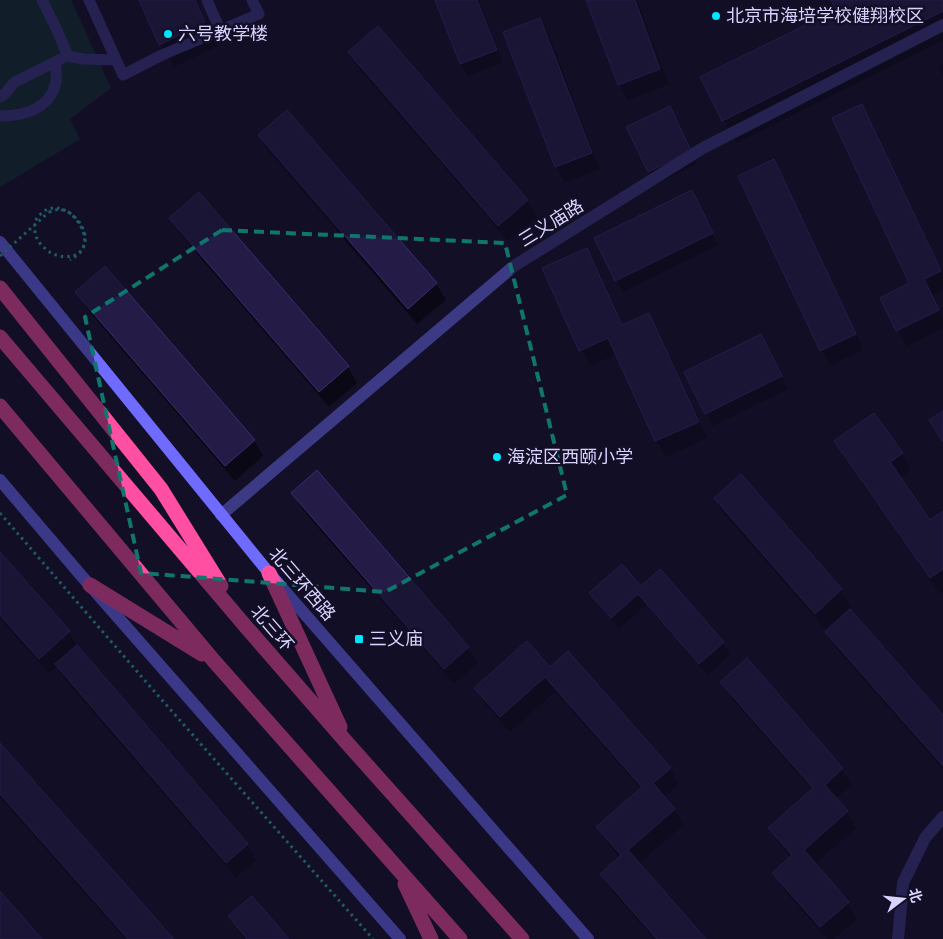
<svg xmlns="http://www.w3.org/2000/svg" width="943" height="939" font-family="Rubik,'Noto Sans SC',sans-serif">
  <rect width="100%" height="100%" fill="#130f26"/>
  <path fill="#12302f" d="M 0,0 L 71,0 L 111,88 L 70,119 L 80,139 L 0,187 Z"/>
  <path fill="#0007" d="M 141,0 L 196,0 L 217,46 L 174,67 L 161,45 Z
    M 437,0 L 479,0 L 503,63 L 468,76 L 461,64 Z
    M 587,0 L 637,0 L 669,85 L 628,100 L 619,84 Z
    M 832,0 L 943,0 L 943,40 L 737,143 L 723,120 L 702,78 L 837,10 Z
    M 540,19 L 549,35 L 600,169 L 565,182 L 556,166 Z
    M 378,28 L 527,201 L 537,217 L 508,241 L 359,69 L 350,53 Z
    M 943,64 L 943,75 L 939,66 Z
    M 862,105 L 871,121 L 943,275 L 943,290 L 932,295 L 943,318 L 943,328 L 907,346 L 881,298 L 911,284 Z
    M 287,111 L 436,284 L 446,300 L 417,324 L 269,152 L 259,136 Z
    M 676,120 L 697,164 L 656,184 L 628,128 Z
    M 773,161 L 782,177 L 864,350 L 830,366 L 821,350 Z
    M 698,204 L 718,245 L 623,292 L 616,280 Z
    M 171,218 L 348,367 L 357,383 L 329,407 L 180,234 Z
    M 586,249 L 596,265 L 623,326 L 649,314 L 658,330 L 707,438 L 666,457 L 656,441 L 617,354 L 590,366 L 581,350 Z
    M 77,292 L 254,440 L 263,456 L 235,481 L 86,308 Z
    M 767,347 L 788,389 L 713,426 L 685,372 Z
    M 836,442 L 902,454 L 911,470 L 899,478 L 930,521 L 943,513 L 943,592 L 940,594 L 845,458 Z
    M 741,476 L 841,590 L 851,606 L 825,629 L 724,514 L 715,498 Z
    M 293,493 L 468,647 L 478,663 L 454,684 L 302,509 Z
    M 0,554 L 69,632 L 78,648 L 247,844 L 256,860 L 236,878 L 65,680 L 57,666 L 49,674 L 0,619 Z
    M 641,588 L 723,643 L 730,655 L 707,675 L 646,605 L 619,629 L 598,605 L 591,593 Z
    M 826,632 L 943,717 L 943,770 L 836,648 Z
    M 747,660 L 842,769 L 851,785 L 835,799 L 847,812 L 856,828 L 814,865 L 848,903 L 857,919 L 834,939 L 827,939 L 783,889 L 774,873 L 791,858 L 779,844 L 769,828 L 812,790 L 731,698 L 722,682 Z
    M 550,669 L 670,768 L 679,784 L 664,797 L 674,809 L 683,825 L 639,864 L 704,939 L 654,939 L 611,890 L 601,874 L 620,858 L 607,843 L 598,827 L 641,789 L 555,692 L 510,732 L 485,704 L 476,688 Z
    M 0,745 L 172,939 L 125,939 L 0,798 Z
    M 229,917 L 287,939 L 244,939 L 239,933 Z"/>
  <path fill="#241b47" stroke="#3b2d73" d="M 139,0 L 195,0 L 205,22 L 159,45 Z
    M 435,0 L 477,0 L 497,50 L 460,64 Z
    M 586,0 L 635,0 L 660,69 L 618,85 Z
    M 831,0 L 943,0 L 943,11 L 722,121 L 700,77 L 836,10 Z
    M 540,18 L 592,153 L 555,167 L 503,32 Z
    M 378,26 L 528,200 L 498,226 L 348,52 Z
    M 862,104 L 941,271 L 924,279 L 939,310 L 896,331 L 880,298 L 909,283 L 832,118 Z
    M 670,106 L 691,151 L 648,172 L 626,127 Z
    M 287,110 L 437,283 L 408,309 L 258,135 Z
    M 774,159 L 856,334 L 820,351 L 738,176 Z
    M 692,190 L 713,233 L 615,281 L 594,238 Z
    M 199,192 L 349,366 L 319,392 L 169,218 Z
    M 587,248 L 622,325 L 649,313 L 699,422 L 655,441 L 608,338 L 579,351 L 542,268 Z
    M 105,266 L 255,440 L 225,466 L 75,292 Z
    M 761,334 L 782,376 L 705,414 L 684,372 Z
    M 943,411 L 943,442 L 929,420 Z
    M 874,413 L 903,453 L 890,462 L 930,520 L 943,511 L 943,569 L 930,578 L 834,441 Z
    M 317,470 L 469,647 L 444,669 L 291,493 Z
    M 741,474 L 842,589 L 815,614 L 714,498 Z
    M 0,552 L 70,631 L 39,659 L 0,615 Z
    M 622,564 L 641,586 L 660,569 L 724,642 L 699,664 L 638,594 L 611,618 L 589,593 Z
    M 850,609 L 943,715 L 943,766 L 825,632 Z
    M 527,641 L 550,667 L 568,651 L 671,768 L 653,783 L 675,809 L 628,850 L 706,939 L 657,939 L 600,874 L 621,855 L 596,827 L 642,787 L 545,677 L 500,717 L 474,688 Z
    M 77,645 L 248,844 L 226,863 L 55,664 Z
    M 747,658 L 843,768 L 825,785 L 848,811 L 804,850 L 849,902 L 820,927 L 772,873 L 792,855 L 768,828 L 813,788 L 720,682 Z
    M 0,743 L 173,938 L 173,939 L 128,939 L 0,794 Z
    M 0,891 L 42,939 L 0,939 Z
    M 252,896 L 289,939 L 247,939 L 228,916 Z"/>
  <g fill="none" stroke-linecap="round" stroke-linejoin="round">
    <path stroke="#2fb8b0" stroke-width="3" stroke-dasharray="2.5 4" stroke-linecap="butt" d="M 49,212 L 59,209 C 62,210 67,211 70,213 C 78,220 87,233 84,244 C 81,260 59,259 48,251 C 36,241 34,236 35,221 C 37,218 40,214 43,212 C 63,196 96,230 82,250 C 80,254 74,257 70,260
      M 0,513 L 147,683 L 373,939"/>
    <path stroke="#3d3a85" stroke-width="11" d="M 42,0 L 56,28 L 68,56 L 83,59 L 115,60
      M 89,0 L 123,75 L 162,55 L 259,14 L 252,0
      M 207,0 L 220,30
      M 0,97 C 7,94 9,87 15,82 L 61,59
      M 0,116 C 24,116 50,109 56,82 C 57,76 56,69 55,62"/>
    <path stroke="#3d3a85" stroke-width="12" d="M 221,515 L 514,266 L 703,148 L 943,25
      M 898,939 L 903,883 L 925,838 L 943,817"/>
    <path stroke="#6f6bff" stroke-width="12" d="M 0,242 L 269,573 L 588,939
      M 0,480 L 79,573 L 400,939"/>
    <path stroke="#ff4fa3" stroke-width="15" d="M 0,288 L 161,489 L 221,586
      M 0,337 L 247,628 L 348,744 L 522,939
      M 0,406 L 214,661 L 460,939
      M 269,573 L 340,727
      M 90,585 L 202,654
      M 405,884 L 431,939"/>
    <path stroke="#2fb8b0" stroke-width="3" stroke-dasharray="2.5 4" stroke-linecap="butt" d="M 0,256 L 49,212"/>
  </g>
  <path d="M0 0H943V939H0ZM 222,230 L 505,243 L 567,495 L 385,592 L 141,573 L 85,317 Z" fill="#130f26" fill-opacity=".55" fill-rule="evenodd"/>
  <path fill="none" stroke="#0f766e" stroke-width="4" stroke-dasharray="10 6" stroke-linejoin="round" d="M 222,230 L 505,243 L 567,495 L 385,592 L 141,573 L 85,317 Z"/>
  <g fill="#00e5ff" stroke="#130f26" stroke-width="2">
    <circle cx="716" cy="16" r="5"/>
    <circle cx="168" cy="34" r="5"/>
    <circle cx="497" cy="457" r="5"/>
    <rect x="354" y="634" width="10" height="10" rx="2.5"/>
  </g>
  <g text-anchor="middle" stroke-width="5" stroke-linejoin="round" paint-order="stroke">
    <g font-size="18" fill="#d9d4ff" stroke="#130f26" text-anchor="start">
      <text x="726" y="22">北京市海培学校健翔校区</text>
      <text x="178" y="40">六号教学楼</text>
      <text x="507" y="463">海淀区西颐小学</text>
      <text x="369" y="645">三义庙</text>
    </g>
    <g font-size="18" fill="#d9d4ff" stroke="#130f26">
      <text transform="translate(551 223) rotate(-32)" y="6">三义庙路</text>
      <text transform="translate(302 584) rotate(49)" y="6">北三环西路</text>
      <text transform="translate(272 628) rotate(49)" y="6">北三环</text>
    </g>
  </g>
  <g transform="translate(903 899) rotate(74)" stroke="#130f26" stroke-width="4" paint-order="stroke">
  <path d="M0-4L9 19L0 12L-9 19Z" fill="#d9d4ff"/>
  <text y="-8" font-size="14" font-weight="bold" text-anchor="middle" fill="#d9d4ff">北</text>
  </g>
</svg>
